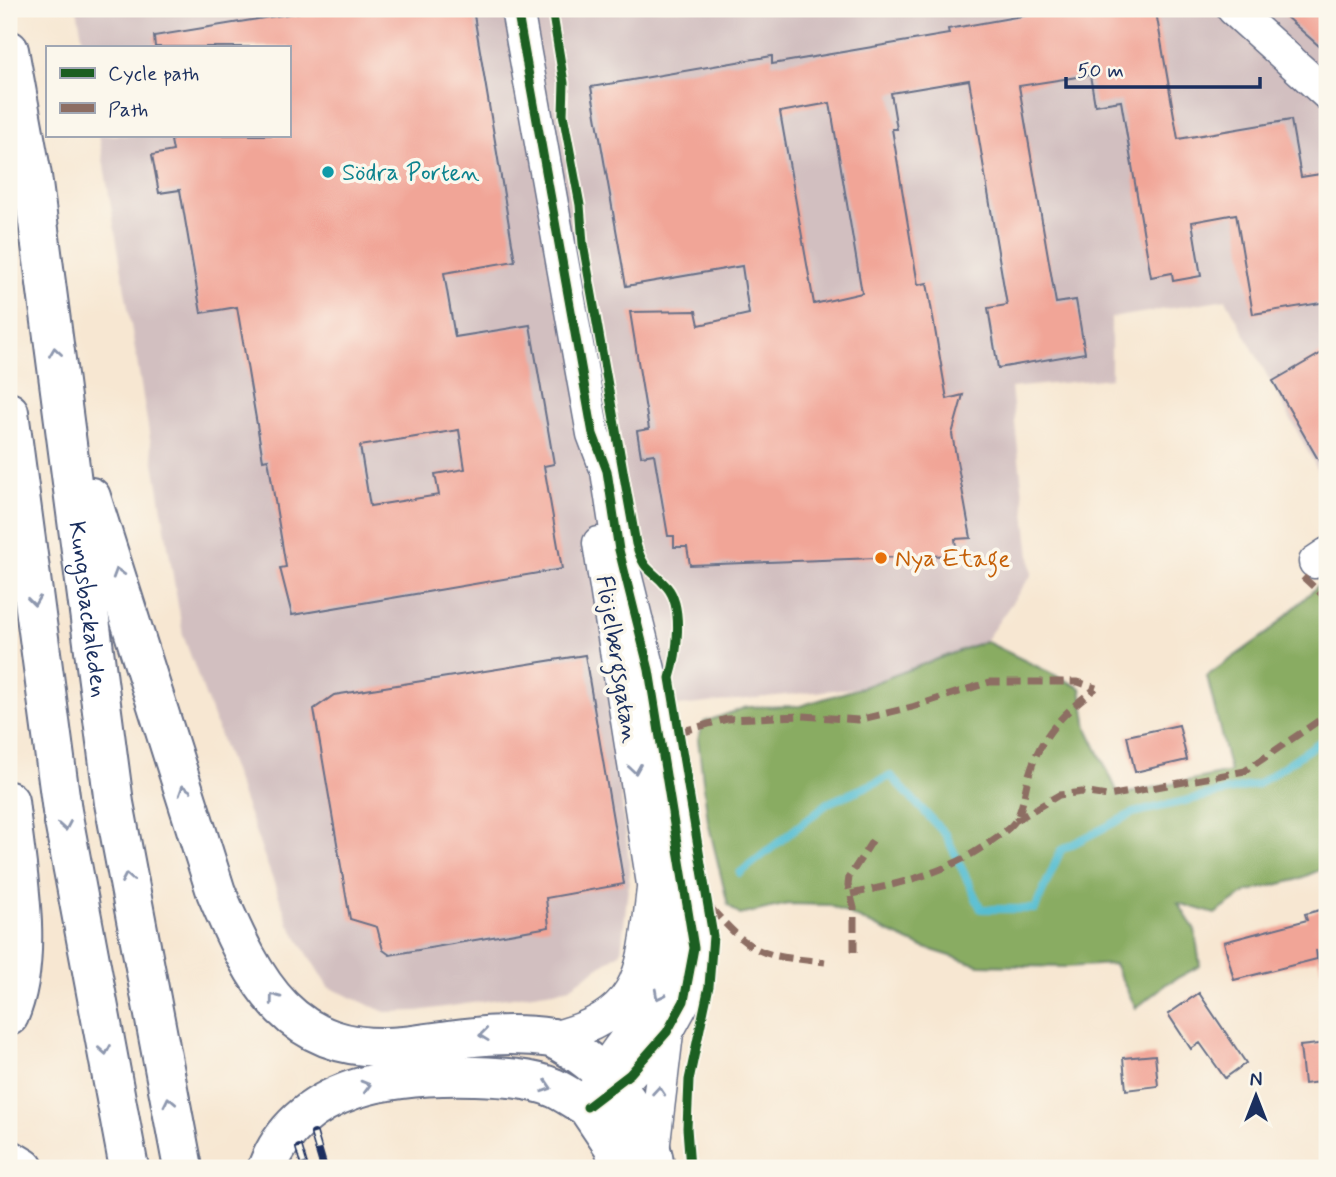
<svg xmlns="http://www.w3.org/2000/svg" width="1336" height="1177" font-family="Mynerve,sans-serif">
  <rect width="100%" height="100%" fill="#fbf7ec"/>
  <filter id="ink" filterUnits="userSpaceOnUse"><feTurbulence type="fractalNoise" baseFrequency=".0143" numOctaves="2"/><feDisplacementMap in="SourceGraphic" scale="14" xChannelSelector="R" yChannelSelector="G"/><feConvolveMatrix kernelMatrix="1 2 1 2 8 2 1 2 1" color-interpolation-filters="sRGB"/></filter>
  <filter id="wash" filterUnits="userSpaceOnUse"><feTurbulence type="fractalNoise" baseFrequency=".00686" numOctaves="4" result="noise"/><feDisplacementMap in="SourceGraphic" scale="28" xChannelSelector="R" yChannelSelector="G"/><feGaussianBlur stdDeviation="1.57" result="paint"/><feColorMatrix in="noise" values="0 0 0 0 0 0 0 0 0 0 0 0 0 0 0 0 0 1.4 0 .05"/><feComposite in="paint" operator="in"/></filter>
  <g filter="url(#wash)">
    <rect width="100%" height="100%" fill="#f7e7d2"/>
    <path fill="#d2bfc0" d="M 77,9 L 1327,9 L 1327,487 L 1226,299 L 1111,318 L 1111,378 L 1011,388 L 1032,574 L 985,641 L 863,687 L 611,713 L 630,870 L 621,952 L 567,989 L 418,1011 L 385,1012 L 328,987 L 289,924 L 183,635 L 99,135 L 289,135 L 289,47 L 84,47 Z"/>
    <path fill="#89ac62" stroke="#526e60" stroke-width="2" d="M 1327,577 L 1327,867 L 1296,880 L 1247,892 L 1215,914 L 1178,903 L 1195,930 L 1200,966 L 1166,984 L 1136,1008 L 1114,964 L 1066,967 L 979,965 L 919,946 L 829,905 L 788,904 L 740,915 L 728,905 L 708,822 L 698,739 L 704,722 L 747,707 L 800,706 L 863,687 L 985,641 L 1081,688 L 1087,728 L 1119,795 L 1230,772 L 1207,676 L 1270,631 Z"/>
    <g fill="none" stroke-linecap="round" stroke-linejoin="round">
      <path stroke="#54bdd1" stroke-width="8" d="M 740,873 L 828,803 L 891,776 L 946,835 L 981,909 L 1035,909 L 1061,850 L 1133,813 L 1258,784 L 1327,737"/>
    </g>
    <g id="blocks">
      <path fill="#f1a597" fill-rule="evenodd" d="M 319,9 L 473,9 L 515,261 L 444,273 L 455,337 L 530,325 L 554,464 L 544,466 L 562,569 L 292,615 L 280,568 L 286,567 L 268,459 L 263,460 L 237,307 L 201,313 L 180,190 L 159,193 L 152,155 L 173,151 L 170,135 L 289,135 L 289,47 L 155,47 L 154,36 ZM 459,430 L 465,469 L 435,474 L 439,495 L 370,506 L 360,446 Z
        M 1061,9 L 1132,9 L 1134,16 L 1156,12 L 1178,139 L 1291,120 L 1301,177 L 1327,173 L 1327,302 L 1253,314 L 1236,214 L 1192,222 L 1201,276 L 1173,281 L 1172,273 L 1151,277 L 1121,101 L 1095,105 L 1090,75 L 1019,86 L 1056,303 L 1076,300 L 1085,353 L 998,368 L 988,308 L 1007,305 L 969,80 L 891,93 L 897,129 L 892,129 L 918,285 L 927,283 L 947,399 L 963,395 L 952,434 L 971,538 L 955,539 L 957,555 L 690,565 L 687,547 L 674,547 L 674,536 L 668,536 L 654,454 L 641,456 L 637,431 L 649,429 L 630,312 L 696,311 L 699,325 L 749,314 L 742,266 L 626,286 L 591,87 L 772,56 L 772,64 L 949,34 L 948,29 ZM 830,103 L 862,293 L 814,304 L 780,112 Z
        M 1277,9 L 1327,9 L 1327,53 Z
        M 1327,350 L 1327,475 L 1273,381 Z
        M 585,655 L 624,884 L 546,898 L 549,927 L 390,955 L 383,950 L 377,927 L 350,919 L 314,709 L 334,695 Z
        M 1179,725 L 1187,760 L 1135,772 L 1127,736 Z
        M 1327,908 L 1327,969 L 1321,970 L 1316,950 L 1317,959 L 1234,980 L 1224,942 L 1307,920 L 1305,914 Z
        M 1199,993 L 1246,1063 L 1225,1078 L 1200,1043 L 1191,1049 L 1168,1014 Z
        M 1327,1043 L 1327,1081 L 1304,1084 L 1300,1046 Z
        M 1155,1055 L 1158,1086 L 1126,1090 L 1123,1058 Z"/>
    </g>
  </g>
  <g filter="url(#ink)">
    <use href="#blocks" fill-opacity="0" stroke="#686f87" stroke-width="2"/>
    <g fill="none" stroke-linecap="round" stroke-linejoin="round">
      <g stroke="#686f87" stroke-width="35">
        <path id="minor" d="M 517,9 L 593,434 L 607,471 L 619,550 L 649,670 L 694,948 L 684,1001 L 667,1032 L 630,1074 L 596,1099
          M 1233,9 L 1327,94
          M 1315,562 L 1327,554
          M 552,1038 C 644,1015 643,972 653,889
          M 593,1093 C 633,1001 704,1002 653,884 L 599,543
          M 653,1151 L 667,1033"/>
      </g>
      <g stroke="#686f87" stroke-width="42">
        <path id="secondary" d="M 552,1038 C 602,1064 647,1110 655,1168
          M 587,1107 L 614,1147 L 619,1168"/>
      </g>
      <g stroke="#686f87" stroke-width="42">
        <g id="motorway">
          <path id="s1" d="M 9,50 L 32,176 L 114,803 L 183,1168"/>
          <path d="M 9,412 L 62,811 L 129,1168"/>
          <path d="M 91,497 L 216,892 C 255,984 291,1057 404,1046 C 456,1040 498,1030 552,1038"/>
          <path d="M 9,801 C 16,865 35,956 9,1016"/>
          <path d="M 9,1159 L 24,1168"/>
          <path d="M 267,1168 C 300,1083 396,1074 474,1076 C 500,1077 530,1078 554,1088 C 565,1093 576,1101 587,1107"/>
        </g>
      </g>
      <use href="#minor" stroke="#fff" stroke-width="32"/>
      <use href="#secondary" stroke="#fff" stroke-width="38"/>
      <use href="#motorway" stroke="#fff" stroke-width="38"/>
      <g stroke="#1b2f5e" stroke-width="8">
        <path id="rail" d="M 314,1134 L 324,1168
          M 299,1148 L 305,1168"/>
      </g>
      <use href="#rail" stroke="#fbf7ec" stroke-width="5" stroke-dasharray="16" stroke-linecap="butt"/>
      <path stroke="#8d6e63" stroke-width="7" stroke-dasharray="14 7" stroke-linecap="butt" d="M 1303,577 L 1327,599
        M 679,732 L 727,719 L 802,716 L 858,720 L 912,707 L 990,682 L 1078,682 L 1096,688
        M 1015,821 L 1059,795 L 1082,792 L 1108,796 L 1245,771 L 1327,715
        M 851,894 C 903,883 947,873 990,842 C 998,836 1010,829 1015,821 C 1023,810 1025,788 1029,775 C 1040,736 1064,712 1096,688
        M 711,908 C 755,957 760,955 825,962
        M 854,952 L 854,908 L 848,885 L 849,877 L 876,835"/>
      <g stroke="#fbf7ec" stroke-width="13">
        <path id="cycleway" d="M 517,9 L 593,434 L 607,471 L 619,550 L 649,670 L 694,948 L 684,1001 L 667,1032 L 630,1074 L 587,1107
          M 552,9 L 564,83 L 563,114 L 580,205 L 583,244 L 636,544 C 645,574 650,567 667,587 C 684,607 677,655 670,678 L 713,936 L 709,986 L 689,1080 L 687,1128 L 690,1168"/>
      </g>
      <use href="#cycleway" stroke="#1b5e20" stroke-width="9"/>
    </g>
    <defs><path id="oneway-chevron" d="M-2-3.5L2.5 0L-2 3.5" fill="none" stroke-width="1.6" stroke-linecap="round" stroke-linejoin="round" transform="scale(1.75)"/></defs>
    <g stroke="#8d97ae">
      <use href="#oneway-chevron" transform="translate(55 352) rotate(-98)"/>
      <use href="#oneway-chevron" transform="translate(118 573) rotate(-107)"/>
      <use href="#oneway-chevron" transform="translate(34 601) rotate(83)"/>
      <use href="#oneway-chevron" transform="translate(635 769) rotate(81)"/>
      <use href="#oneway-chevron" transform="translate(184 790) rotate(-108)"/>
      <use href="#oneway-chevron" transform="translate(65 826) rotate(80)"/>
      <use href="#oneway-chevron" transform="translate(127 878) rotate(-100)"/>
      <use href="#oneway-chevron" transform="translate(659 995) rotate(118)"/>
      <use href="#oneway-chevron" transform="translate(274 998) rotate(-127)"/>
      <use href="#oneway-chevron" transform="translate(484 1035) rotate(173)"/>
      <use href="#oneway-chevron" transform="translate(105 1050) rotate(80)"/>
      <use href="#oneway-chevron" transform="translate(366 1086) rotate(-16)"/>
      <use href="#oneway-chevron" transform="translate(547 1087) rotate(18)"/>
      <use href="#oneway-chevron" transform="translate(659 1091) rotate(-85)"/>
      <use href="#oneway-chevron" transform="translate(169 1102) rotate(-102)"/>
    </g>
  </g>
  <circle fill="#0f9aa8" stroke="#fbf7ec" stroke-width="2.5" cx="328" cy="172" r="7"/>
  <circle fill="#e8710a" stroke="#fbf7ec" stroke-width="2.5" cx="881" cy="558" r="7"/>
  <g text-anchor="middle" stroke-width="7" stroke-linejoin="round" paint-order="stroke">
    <g font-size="24" fill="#0d838f" stroke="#fbf7ec" text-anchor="start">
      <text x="342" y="180">Södra Porten</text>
    </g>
    <g font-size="24" fill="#c56008" stroke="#fbf7ec" text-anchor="start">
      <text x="895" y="566">Nya Etage</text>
    </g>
    <g font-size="24" fill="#1b2f5e" stroke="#fbf7ec">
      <text dy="8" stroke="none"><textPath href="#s1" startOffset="565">Kungsbackaleden</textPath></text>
      <text transform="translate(618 659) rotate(81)" y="8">Flöjelbergsgatan</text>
    </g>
  </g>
  <rect width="1336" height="1177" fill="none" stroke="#fbf7ec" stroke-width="35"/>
  <rect x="46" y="46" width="245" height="91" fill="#fbf7ec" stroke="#a1a7b3" stroke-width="2"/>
  <rect x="60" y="68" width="35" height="10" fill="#1b5e20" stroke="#a1a7b3" stroke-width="2"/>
  <text x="108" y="80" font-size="21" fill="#1b2f5e">Cycle path</text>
  <rect x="60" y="103" width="35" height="10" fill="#8d6e63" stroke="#a1a7b3" stroke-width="2"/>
  <text x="108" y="116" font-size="21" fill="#1b2f5e">Path</text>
  <g transform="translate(1256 1096)" stroke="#fbf7ec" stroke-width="5" paint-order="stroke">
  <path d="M0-5L12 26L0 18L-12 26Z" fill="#1b2f5e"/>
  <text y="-10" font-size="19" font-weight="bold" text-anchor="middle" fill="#1b2f5e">N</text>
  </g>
  <path d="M1066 77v10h194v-10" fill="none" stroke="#1b2f5e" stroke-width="3.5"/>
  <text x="1077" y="77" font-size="21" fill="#1b2f5e" stroke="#fbf7ec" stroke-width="5" paint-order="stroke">50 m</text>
</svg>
